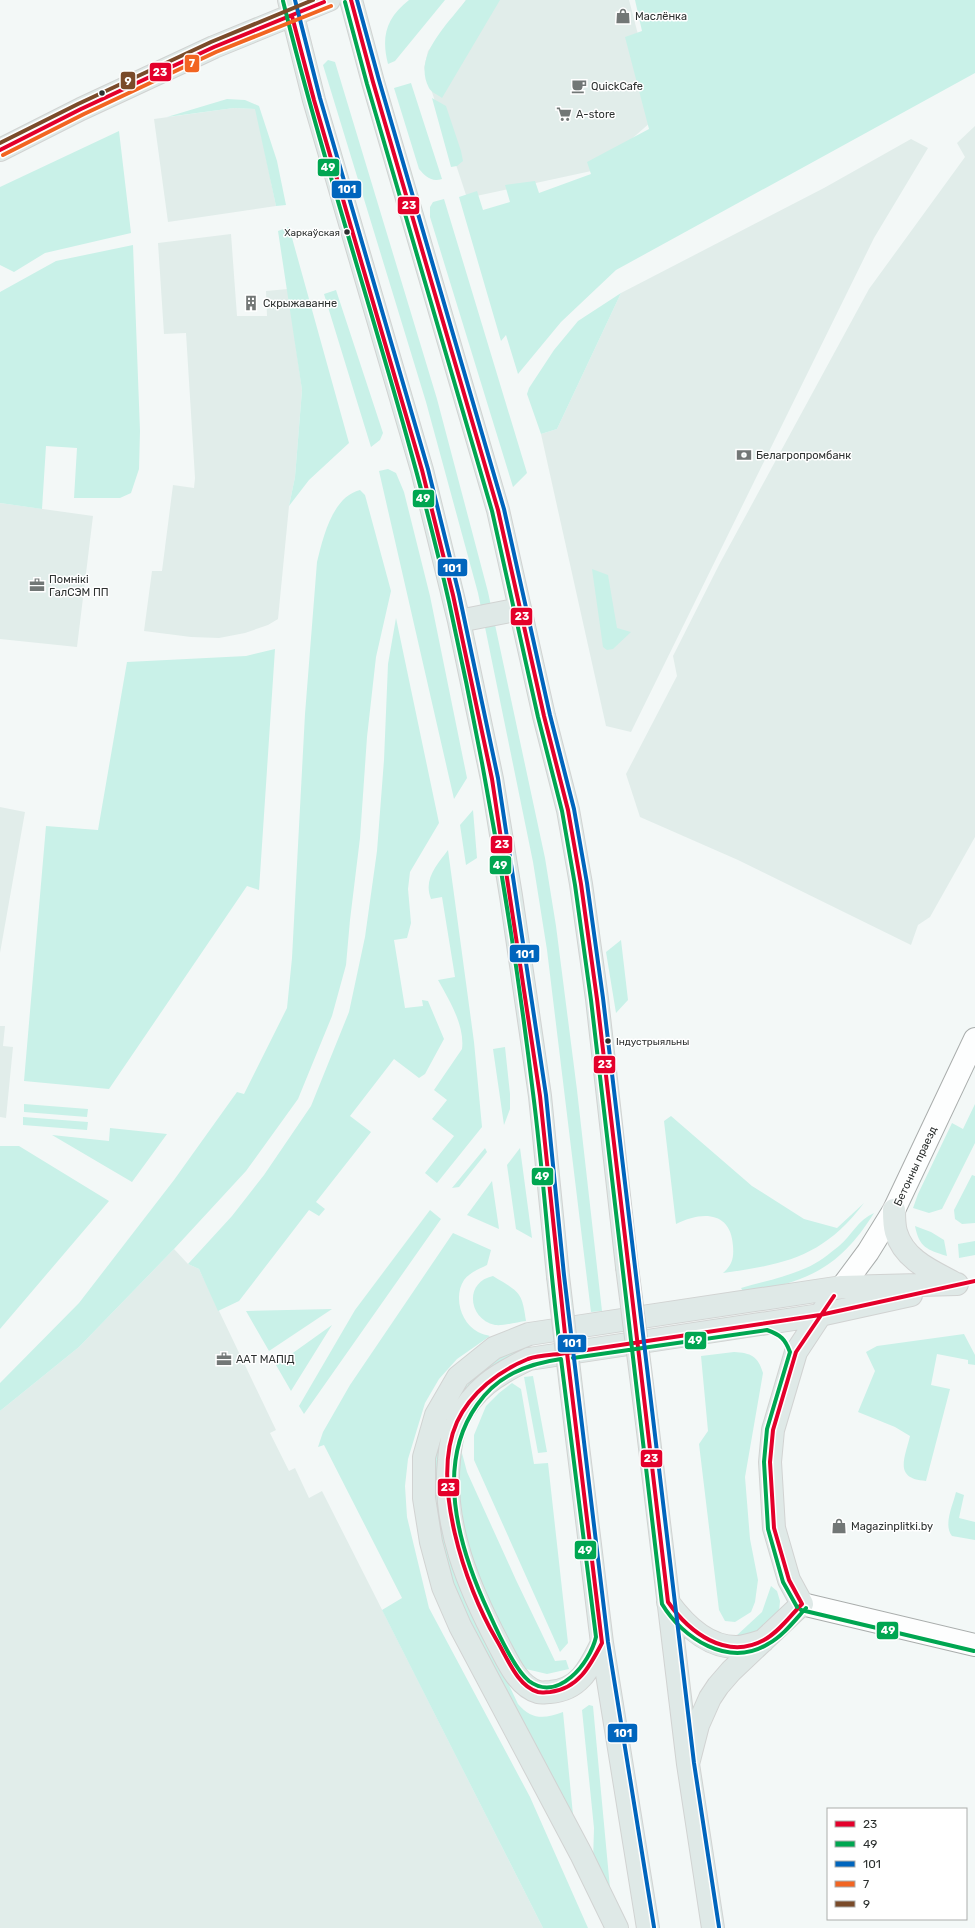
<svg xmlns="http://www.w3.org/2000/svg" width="975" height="1928" font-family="Rubik,sans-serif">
  <rect width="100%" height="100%" fill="#f3f8f7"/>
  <path fill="#e1edea" d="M 466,0 L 629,0 L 659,115 L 596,170 L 467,198 L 424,68 L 428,51 Z
    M 234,108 L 256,109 L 276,206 L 168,222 L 154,119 Z
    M 975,126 L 975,837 L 930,917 L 918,925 L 911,945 L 738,860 L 640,817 L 626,774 L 677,676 L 673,656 L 720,563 L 869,289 L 965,157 L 957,143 Z
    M 911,139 L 928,148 L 874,238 L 631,732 L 606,726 L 541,434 L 557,429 L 621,293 L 824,188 Z
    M 231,234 L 237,316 L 267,316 L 266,291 L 288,289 L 302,390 L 295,477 L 289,506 L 278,619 L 268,625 L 245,633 L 219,638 L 191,637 L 144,631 L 152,571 L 162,571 L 173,485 L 194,488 L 195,478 L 186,333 L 164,334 L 158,243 Z
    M 0,503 L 93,516 L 77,647 L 0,639 Z
    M 0,807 L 25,812 L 0,953 Z
    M 0,1026 L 5,1026 L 3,1046 L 13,1047 L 6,1118 L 0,1117 Z
    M 174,1249 L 188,1264 L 199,1269 L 276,1430 L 270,1433 L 289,1471 L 295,1468 L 309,1498 L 322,1491 L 543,1928 L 0,1928 L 0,1411 L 79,1347 Z"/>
  <path fill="#c9f1e8" d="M 409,0 L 445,0 L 395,61 L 388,64 C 381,37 386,18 409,0 Z
    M 466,0 L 500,0 L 442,98 C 438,95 431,92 429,88 C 412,56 448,24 466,0 Z
    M 635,0 L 975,0 L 975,73 L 616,270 L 561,322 L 518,374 L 506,335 L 501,341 L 459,197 L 477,191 L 483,210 L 510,202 L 505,185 L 535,181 L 539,193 L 591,174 L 587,162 L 649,129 L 625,37 L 642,31 Z
    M 328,60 L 335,62 L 437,399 L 488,592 L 545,858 L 556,926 L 577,1090 L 602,1311 L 591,1312 L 547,950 L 533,862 L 478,593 L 426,402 L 323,65 Z
    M 411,83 L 442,179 C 431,182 426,177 419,169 L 394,88 Z
    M 432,98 L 446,106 L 461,151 L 463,161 L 457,166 L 451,167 Z
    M 227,99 L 245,100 L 259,106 L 277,161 L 286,205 L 276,206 L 255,109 L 234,108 L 167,117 Z
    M 119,131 L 131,233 L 45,253 L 14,272 L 0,265 L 0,187 Z
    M 444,199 L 527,473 L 513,487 L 430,217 L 430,207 L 433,202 Z
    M 289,227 L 349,443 L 309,480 L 289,506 L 295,477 L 302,390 L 278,231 Z
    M 133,245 L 140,431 L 139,469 L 131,493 L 120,498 L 74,498 L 77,448 L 46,446 L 42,509 L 0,503 L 0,292 L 56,261 Z
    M 336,290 L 383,433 L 380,440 L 371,447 L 324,294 Z
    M 621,293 L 557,429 L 541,434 L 527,394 L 529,388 L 554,350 L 578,321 Z
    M 388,469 L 396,473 L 404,492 L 430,596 L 467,778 L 454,799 L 379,471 Z
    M 360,490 L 365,495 L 391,591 L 376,657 L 367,737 L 360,838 L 350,920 L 346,965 L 332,1016 L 298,1099 L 246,1171 L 174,1249 L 79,1347 L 0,1411 L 0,1383 L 79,1303 L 174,1180 L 237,1092 L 244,1094 L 287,1008 L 292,958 L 305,714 L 317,562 C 323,538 332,497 360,490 Z
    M 592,569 L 608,575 L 617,628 L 631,632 L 613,649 L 607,650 L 603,647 Z
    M 396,618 L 439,823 L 410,872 L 408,889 L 411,923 L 407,938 L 394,940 L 405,1008 L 423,1006 L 422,1000 L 428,1001 L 444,1039 L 425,1074 L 419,1078 L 394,1059 L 350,1116 L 371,1132 L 316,1202 L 325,1209 L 319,1216 L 309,1210 L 239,1301 L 218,1311 L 199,1269 L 188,1264 L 232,1216 L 264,1175 L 311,1106 L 349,1012 L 365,937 L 377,851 L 384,760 L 388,664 Z
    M 275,649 L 259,890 L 247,886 L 109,1089 L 24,1081 L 46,826 L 98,830 L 127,662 L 246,656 Z
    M 473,810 L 477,858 L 466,865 L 460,825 Z
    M 448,850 L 474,1042 L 482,1127 L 437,1183 L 425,1173 L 454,1136 L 432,1119 L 447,1100 L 434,1090 L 462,1049 C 465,1025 449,1000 438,980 L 455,977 L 442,897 L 431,899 C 423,879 437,865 448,850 Z
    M 621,940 L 628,1000 L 616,1013 L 606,952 Z
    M 505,1047 L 510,1094 L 510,1109 L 504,1125 L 493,1049 Z
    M 24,1104 L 88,1109 L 87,1117 L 24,1112 Z
    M 975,1104 L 975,1143 L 942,1209 L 929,1213 L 913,1208 L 918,1194 L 952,1123 L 963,1129 Z
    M 671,1116 L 752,1186 L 804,1219 L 837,1228 L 864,1203 C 823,1257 786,1264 723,1273 C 732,1265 734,1258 733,1246 C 731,1211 702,1211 676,1224 L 664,1121 Z
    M 23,1117 L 88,1122 L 87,1130 L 23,1125 Z
    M 110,1128 L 167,1134 L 132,1182 L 52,1135 L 109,1141 Z
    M 0,1146 L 19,1146 L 109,1201 L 0,1329 Z
    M 485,1148 L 487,1152 L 459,1187 L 452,1188 Z
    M 520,1148 L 532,1238 L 516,1229 L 507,1165 Z
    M 972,1175 L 975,1176 L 975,1223 L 962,1224 L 955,1219 L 954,1210 Z
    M 492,1181 L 499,1229 L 467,1215 Z
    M 430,1210 L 441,1219 L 304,1414 L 299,1406 L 355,1310 Z
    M 874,1213 C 839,1269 807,1282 744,1293 L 741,1288 C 762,1282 786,1277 806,1268 C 818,1263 829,1254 839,1246 C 852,1235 858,1220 874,1213 Z
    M 915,1226 L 931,1232 L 944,1240 L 947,1256 C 927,1250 919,1247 915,1226 Z
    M 453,1233 L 491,1250 L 487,1265 C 479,1269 469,1273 464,1280 C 453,1297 461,1323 478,1332 C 481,1334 487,1335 490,1336 L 457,1359 L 439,1379 L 425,1403 L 408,1459 L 405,1486 L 407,1517 L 429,1608 L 530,1797 L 588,1928 L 543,1928 L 382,1610 L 402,1598 L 324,1445 L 318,1447 L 323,1432 L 350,1385 Z
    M 975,1241 L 975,1255 L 959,1258 L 958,1244 Z
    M 493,1276 C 519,1292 522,1291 526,1321 C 517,1322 504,1326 495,1325 C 468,1319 464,1282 493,1276 Z
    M 332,1309 L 269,1351 L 246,1311 Z
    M 332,1325 L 291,1391 L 276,1365 Z
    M 964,1334 L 975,1355 L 975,1365 L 968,1364 L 968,1360 L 937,1354 L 931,1385 L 950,1389 L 926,1481 C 893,1479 905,1458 910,1436 L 895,1427 L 858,1412 L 875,1371 L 866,1352 L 877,1346 Z
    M 525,1346 L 527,1354 L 451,1426 L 464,1590 L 518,1704 C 532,1720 544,1719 563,1712 L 574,1825 L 456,1592 L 445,1556 L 438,1515 L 433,1468 L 434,1456 L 444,1422 L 458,1396 L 474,1377 L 501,1355 Z
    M 734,1352 C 751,1353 758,1356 763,1373 L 745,1477 L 750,1539 L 758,1580 L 755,1602 L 751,1612 L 735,1622 L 725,1621 L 719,1610 L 699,1444 L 708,1431 L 701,1356 Z
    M 533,1376 L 547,1452 L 538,1453 L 524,1377 Z
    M 512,1383 L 521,1389 L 534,1464 L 548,1463 L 568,1643 L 560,1652 L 474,1460 L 474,1435 L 486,1406 L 499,1393 Z
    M 462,1453 L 467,1472 L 516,1580 L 555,1661 L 566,1660 L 569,1669 L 547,1674 L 526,1669 L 518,1661 L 497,1629 L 468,1555 L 458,1483 L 458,1466 Z
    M 956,1492 L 964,1495 L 959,1518 L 975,1522 L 975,1540 L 952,1536 C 943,1525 953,1505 956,1492 Z
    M 771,1586 L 777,1591 L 780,1601 L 779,1612 L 760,1633 L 735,1637 L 762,1612 Z
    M 589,1705 L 593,1706 L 611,1899 L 593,1862 L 594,1828 L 582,1710 Z"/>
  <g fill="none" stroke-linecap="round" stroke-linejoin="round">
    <g stroke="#a9adac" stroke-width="24">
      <path id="minor" d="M 842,1287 L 868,1252 L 894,1210 L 975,1039
        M 802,1604 L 975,1645"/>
    </g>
    <g stroke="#d1d3d2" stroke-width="24">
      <path id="major" d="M 289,0 L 314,100 L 422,470 L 459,621 L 492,779 L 511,896 L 540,1096 L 558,1276
        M 351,0 L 373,82 L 498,510 L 544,716 L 568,810 L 581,884 L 597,999 L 627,1267
        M 0,150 L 81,109 L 214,47 L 329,0
        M 459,621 L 520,609
        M 894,1210 C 894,1217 894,1225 896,1232 C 904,1260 932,1271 956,1284
        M 647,1423 L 688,1764 L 713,1928
        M 576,1430 L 602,1643 L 648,1928
        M 668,1602 C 684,1624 706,1647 736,1647 C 745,1647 754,1643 763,1641
        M 602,1643 C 590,1667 580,1690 550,1692 C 546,1692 542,1693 538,1692 C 518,1686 508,1662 499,1645 C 469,1588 442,1525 449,1460 C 450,1448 452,1433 457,1422 C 473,1389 497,1374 529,1359 L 820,1315 L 911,1295
        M 688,1764 L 698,1725 L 710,1698 L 718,1686 L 731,1671 L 802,1604 L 789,1580 L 774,1528 L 770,1462 L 773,1430 L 796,1352 L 825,1308
        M 617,1928 L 581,1854 L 460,1626 L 443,1587 L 431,1542 L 424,1498 L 424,1457 L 436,1415 L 458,1377 L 494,1348 L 529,1334 L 842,1287 L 957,1284"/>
    </g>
    <use href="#minor" stroke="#fdfefe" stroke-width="22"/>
    <use href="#major" stroke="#dfe9e7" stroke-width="22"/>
    <g stroke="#d1d3d2" stroke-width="24" stroke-linecap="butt">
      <path id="major-bridge" d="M 627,1267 L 647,1423
        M 558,1276 L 576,1430"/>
    </g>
    <use href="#major-bridge" stroke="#dfe9e7" stroke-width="22"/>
    <g stroke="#fff" stroke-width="7">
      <path id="bus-1" d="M 351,0 L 373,82 L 498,510 L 544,716 L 568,810 L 581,884 L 597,999 L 668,1602 C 689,1632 726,1661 764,1640 C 779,1632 790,1616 802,1604 L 789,1580 L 774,1528 L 770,1462 L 773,1430 L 796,1352 L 834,1296
        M 292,16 L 314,100 L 422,470 L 453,595 L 492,779 L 540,1096 L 567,1353
        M 0,150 L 81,109 L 214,47 L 324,2
        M 567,1353 L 602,1643 C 590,1666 578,1689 550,1692 C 546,1692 542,1693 538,1692 C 517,1686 507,1657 496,1639 C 465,1586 430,1482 457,1422 C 471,1392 499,1371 528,1359 C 539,1355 555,1355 567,1353 Z
        M 567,1353 L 820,1315 L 975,1281"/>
    </g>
    <g stroke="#fff" stroke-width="7">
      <path id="bus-2" d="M 283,1 C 333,203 403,399 449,602 C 485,764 513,928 533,1093 C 544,1178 549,1263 560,1348
        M 345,2 L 367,84 L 492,511 L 538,717 L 562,811 L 575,885 L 591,1000 L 662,1604 C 683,1639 729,1668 768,1644 C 783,1636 795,1620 806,1608
        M 573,1358 L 767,1330 C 781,1335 785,1339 790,1352 L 767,1429 L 764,1462 L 768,1529 L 783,1582 L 797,1607
        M 561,1359 L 596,1637 C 590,1663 558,1703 529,1681 C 514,1669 497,1631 489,1613 C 460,1551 433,1467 477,1405 C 497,1376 526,1364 561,1359 Z
        M 801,1610 L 974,1651"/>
    </g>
    <g stroke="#fff" stroke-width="7">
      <path id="bus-3" d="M 295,0 L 320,98 L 428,469 L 459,594 L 498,778 L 546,1095 L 564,1275 L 608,1642 L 654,1927
        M 357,0 L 379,80 L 504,509 L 550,715 L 574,809 L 587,883 L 603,998 L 694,1763 L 719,1927"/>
    </g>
    <g stroke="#fff" stroke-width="7">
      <path id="bus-4" d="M 3,155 L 84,114 L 216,52 L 331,6"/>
    </g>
    <g stroke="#fff" stroke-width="7">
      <path id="bus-5" d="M 0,143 L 78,104 L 211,42 L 313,0"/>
    </g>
    <use href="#bus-1" stroke="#e4002b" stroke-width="4"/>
    <use href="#bus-2" stroke="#00a651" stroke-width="4"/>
    <use href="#bus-3" stroke="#0065bd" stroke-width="4"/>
    <use href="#bus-4" stroke="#f26522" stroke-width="4"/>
    <use href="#bus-5" stroke="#7a4b2a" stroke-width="4"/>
  </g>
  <defs>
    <g id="shop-bare" transform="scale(1.2)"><path d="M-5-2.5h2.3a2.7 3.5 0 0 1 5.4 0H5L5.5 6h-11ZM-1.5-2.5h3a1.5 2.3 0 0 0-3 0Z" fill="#727776" stroke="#fff" stroke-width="2.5" paint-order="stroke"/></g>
    <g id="cafe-bare" transform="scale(1.2)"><path d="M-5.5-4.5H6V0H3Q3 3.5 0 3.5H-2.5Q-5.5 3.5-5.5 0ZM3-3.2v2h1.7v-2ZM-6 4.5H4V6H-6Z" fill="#727776" stroke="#fff" stroke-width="2.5" paint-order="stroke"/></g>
    <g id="supermarket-bare" transform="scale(1.2)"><path d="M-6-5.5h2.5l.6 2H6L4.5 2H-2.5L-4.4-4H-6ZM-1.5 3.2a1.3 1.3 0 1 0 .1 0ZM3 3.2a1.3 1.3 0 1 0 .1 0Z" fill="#727776" stroke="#fff" stroke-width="2.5" paint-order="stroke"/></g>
    <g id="building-bare" transform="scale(1.2)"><path d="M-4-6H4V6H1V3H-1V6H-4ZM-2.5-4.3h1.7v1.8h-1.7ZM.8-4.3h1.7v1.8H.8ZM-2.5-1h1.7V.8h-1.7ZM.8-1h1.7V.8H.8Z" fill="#727776" stroke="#fff" stroke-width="2.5" paint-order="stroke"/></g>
    <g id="bank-bare" transform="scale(1.2)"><path d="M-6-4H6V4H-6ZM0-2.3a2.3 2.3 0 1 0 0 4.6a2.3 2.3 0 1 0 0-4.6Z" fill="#727776" stroke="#fff" stroke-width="2.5" paint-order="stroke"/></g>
    <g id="office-bare" transform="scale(1.2)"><path d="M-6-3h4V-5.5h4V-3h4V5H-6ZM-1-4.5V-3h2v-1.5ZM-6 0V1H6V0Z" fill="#727776" stroke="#fff" stroke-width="2.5" paint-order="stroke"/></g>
  </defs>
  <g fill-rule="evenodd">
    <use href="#shop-bare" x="623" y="16"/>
    <use href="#cafe-bare" x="579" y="86"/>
    <use href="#supermarket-bare" x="564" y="114"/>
    <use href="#building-bare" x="251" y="303"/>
    <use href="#bank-bare" x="744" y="455"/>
    <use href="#office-bare" x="37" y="585"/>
    <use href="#office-bare" x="224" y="1359"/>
    <use href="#shop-bare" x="839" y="1526"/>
  </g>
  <g fill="#2d3130" stroke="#fff" stroke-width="1.5">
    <circle cx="102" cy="93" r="3.5"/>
    <circle cx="347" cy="232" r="3.5"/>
    <circle cx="608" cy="1041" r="3.5"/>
  </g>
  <g text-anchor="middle" stroke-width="3" stroke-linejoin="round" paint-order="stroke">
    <g font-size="10" fill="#2d3130" stroke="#fff" text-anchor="end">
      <text x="340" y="236">Харкаўская</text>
      <text x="616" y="1045" text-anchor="start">Індустрыяльны</text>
    </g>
    <g font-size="11" fill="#2d3130" stroke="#fff" text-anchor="start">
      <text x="635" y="20">Маслёнка</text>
      <text x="591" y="90">QuickCafe</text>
      <text x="576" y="118">А-store</text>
      <text x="263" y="307">Скрыжаванне</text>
      <text x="756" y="459">Белагропромбанк</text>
      <text x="49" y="583">Помнікі<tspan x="49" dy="13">ГалСЭМ ПП</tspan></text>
      <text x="236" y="1363">ААТ МАПІД</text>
      <text x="851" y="1530">Magazinplitki.by</text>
    </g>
    <g font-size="11" fill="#2d3130" stroke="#fff">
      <text transform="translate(915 1166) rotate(-65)" y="4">Бетонны праезд</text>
    </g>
  </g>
  <g stroke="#fff" stroke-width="1.5">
    <rect x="184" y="54" width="16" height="19" rx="4" fill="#f26522"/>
    <rect x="149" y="62" width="23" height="20" rx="4" fill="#e4002b"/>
    <rect x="120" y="71" width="16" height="19" rx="4" fill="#7a4b2a"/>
    <rect x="317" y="158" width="23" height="19" rx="4" fill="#00a651"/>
    <rect x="331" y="180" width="31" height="19" rx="4" fill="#0065bd"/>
    <rect x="397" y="196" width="23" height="19" rx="4" fill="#e4002b"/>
    <rect x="412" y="489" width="23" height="19" rx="4" fill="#00a651"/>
    <rect x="437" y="558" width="31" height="19" rx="4" fill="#0065bd"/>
    <rect x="510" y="607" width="23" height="19" rx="4" fill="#e4002b"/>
    <rect x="490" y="835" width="23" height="19" rx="4" fill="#e4002b"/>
    <rect x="489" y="855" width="23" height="20" rx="4" fill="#00a651"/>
    <rect x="509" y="944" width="31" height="19" rx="4" fill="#0065bd"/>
    <rect x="593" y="1055" width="23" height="19" rx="4" fill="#e4002b"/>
    <rect x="531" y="1167" width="23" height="19" rx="4" fill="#00a651"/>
    <rect x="684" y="1331" width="23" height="19" rx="4" fill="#00a651"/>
    <rect x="557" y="1334" width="30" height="19" rx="4" fill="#0065bd"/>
    <rect x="640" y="1449" width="23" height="19" rx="4" fill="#e4002b"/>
    <rect x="437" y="1478" width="23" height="19" rx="4" fill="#e4002b"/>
    <rect x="574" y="1540" width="23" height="20" rx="4" fill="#00a651"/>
    <rect x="876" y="1621" width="23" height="19" rx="4" fill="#00a651"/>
    <rect x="607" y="1723" width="31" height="20" rx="4" fill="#0065bd"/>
  </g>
  <g font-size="11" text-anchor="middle" font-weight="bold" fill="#fff">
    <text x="192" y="67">7</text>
    <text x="160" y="76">23</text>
    <text x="128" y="85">9</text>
    <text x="328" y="171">49</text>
    <text x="347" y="193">101</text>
    <text x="409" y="209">23</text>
    <text x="423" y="502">49</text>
    <text x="452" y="572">101</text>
    <text x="522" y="620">23</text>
    <text x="502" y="848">23</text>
    <text x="500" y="869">49</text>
    <text x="525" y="958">101</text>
    <text x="605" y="1068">23</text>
    <text x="542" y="1180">49</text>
    <text x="695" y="1344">49</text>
    <text x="572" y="1347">101</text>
    <text x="651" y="1462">23</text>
    <text x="448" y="1491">23</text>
    <text x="585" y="1554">49</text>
    <text x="888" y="1634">49</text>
    <text x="623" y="1737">101</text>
  </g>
  <rect x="827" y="1808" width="140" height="112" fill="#ffffff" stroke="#abadac"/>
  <rect x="835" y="1821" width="20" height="6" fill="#e4002b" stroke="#abadac"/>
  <text x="863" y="1828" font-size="12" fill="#2d3130">23</text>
  <rect x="835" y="1841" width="20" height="6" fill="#00a651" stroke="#abadac"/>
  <text x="863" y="1848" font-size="12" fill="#2d3130">49</text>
  <rect x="835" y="1861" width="20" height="6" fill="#0065bd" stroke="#abadac"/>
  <text x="863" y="1868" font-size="12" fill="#2d3130">101</text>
  <rect x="835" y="1881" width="20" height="6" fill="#f26522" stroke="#abadac"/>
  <text x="863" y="1888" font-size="12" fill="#2d3130">7</text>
  <rect x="835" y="1901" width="20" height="6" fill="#7a4b2a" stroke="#abadac"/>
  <text x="863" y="1908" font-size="12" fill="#2d3130">9</text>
</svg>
